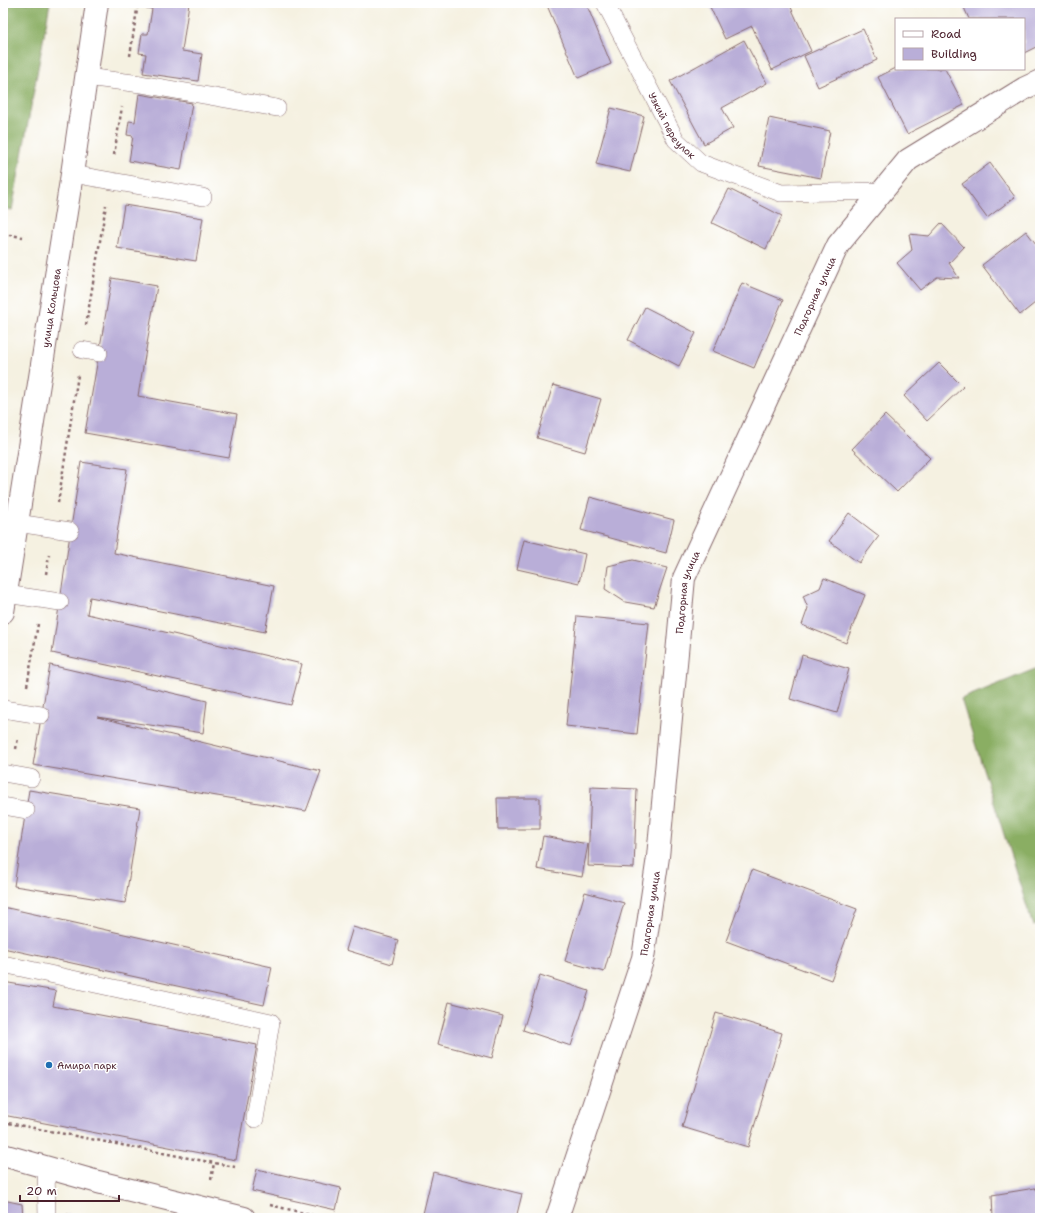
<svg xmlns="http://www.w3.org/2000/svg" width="1043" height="1221" font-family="'Shantell Sans',sans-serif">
  <rect width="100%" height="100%" fill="#fff"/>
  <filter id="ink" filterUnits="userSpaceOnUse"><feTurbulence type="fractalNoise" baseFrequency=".025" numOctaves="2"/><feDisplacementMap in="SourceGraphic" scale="8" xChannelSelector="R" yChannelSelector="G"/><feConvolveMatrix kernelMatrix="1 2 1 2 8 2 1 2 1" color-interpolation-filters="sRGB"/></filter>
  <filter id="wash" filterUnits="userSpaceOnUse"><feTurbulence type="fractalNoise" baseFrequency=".012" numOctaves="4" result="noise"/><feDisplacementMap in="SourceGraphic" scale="16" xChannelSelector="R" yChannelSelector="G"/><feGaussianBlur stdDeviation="0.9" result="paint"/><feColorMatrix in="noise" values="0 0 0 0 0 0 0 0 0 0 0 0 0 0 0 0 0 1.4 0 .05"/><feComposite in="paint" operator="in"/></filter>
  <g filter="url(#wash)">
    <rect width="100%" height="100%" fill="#f5f1e1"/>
    <path fill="#8aae63" stroke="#6a6647" d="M 3,3 L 50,3 L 12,210 L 3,208 Z
      M 1040,667 L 1040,924 L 1033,926 L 961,699 Z"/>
    <g id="blocks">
      <path fill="#b9aed8" d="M 146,3 L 189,3 L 182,51 L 202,54 L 198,81 L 143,73 L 146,54 L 139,53 L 142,34 L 148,34 L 152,9 L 146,8 Z
        M 546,3 L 586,3 L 611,64 L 578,78 Z
        M 719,3 L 789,3 L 811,51 L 772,70 L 752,26 L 725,39 L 710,7 Z
        M 962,3 L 1040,3 L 1040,45 L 1024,53 L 1024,19 L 969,19 Z
        M 863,29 L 877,60 L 818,87 L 804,56 Z
        M 744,40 L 767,83 L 722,108 L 733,128 L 704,144 L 670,81 Z
        M 896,68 L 945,69 L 964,105 L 907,134 L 878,77 Z
        M 139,94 L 192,103 L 181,170 L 129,161 L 133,136 L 127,135 L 129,121 L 135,122 Z
        M 611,108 L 644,116 L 630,172 L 596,164 Z
        M 769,118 L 830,131 L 821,178 L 759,166 Z
        M 990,163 L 1015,197 L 987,218 L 962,184 Z
        M 729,189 L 782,216 L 766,249 L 712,223 Z
        M 124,205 L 203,218 L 196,261 L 117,248 Z
        M 941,223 L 964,247 L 949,263 L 959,278 L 937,277 L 920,290 L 897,263 L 912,250 L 909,234 L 929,236 Z
        M 1026,231 L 1040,249 L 1040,299 L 1020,315 L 982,265 Z
        M 112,278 L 157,286 L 138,396 L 237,414 L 229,458 L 85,433 Z
        M 742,283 L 783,300 L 754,368 L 713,351 Z
        M 645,307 L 696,333 L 679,366 L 628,340 Z
        M 939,363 L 963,387 L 927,421 L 904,396 Z
        M 553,385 L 601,399 L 585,452 L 537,438 Z
        M 885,415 L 930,458 L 897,492 L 852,449 Z
        M 81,462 L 127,469 L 114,553 L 274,586 L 265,632 L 90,597 L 87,614 L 302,664 L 291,705 L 52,653 Z
        M 590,497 L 674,520 L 666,553 L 581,530 Z
        M 849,513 L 879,536 L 859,563 L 829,541 Z
        M 524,540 L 585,554 L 579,583 L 517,569 Z
        M 633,560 L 667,568 L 654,607 L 625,602 L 605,589 L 608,566 Z
        M 824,578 L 865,595 L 846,643 L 802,625 L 808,608 L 803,596 L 820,588 Z
        M 577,616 L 649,623 L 637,734 L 566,726 Z
        M 802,655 L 849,669 L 837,713 L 790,699 Z
        M 50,665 L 207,701 L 203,733 L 97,717 L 321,771 L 306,811 L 33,765 Z
        M 591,787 L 637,789 L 634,868 L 588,866 Z
        M 29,790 L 140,808 L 125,903 L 14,886 Z
        M 497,798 L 540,798 L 540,829 L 498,829 Z
        M 543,836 L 588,844 L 582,877 L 537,869 Z
        M 752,870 L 857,909 L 831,980 L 726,941 Z
        M 585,892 L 624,903 L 604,972 L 565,961 Z
        M 3,907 L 272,967 L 264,1005 L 3,948 Z
        M 353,927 L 398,940 L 392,964 L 346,950 Z
        M 540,975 L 589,991 L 571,1046 L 523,1030 Z
        M 3,982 L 56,991 L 53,1006 L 257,1045 L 236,1160 L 3,1115 Z
        M 449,1002 L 503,1016 L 492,1058 L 438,1044 Z
        M 716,1013 L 782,1033 L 748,1147 L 682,1127 Z
        M 257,1169 L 341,1188 L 336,1210 L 252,1191 Z
        M 433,1172 L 522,1194 L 516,1218 L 422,1218 Z
        M 1035,1188 L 1040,1194 L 1040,1218 L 993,1218 L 992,1195 Z
        M 3,1200 L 22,1204 L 23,1218 L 3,1218 Z
        M 67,1214 L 81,1217 L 81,1218 L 67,1218 Z"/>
    </g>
  </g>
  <g filter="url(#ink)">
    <use href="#blocks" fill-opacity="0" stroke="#86686b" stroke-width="1"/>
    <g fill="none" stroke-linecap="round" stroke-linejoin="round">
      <g stroke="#86686b" stroke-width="18">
        <g id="service">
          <path id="s1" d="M 605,3 L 676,140 L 701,163 L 781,193 L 883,191"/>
          <path d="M 86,77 L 141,84 L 277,108"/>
          <path d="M 72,174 L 203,197"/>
          <path d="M 82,350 L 99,353"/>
          <path d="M 17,523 L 70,531"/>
          <path d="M 6,594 L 60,602"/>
          <path d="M 3,709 L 41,715"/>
          <path d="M 3,773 L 31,778"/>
          <path d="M 3,806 L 26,810"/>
          <path d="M 3,964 L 271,1022 L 255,1119"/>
          <path d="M 46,1168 L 47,1218"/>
        </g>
      </g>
      <g stroke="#86686b" stroke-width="24">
        <g id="minor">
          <path d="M 3,1155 L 98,1182 L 244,1218"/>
          <path id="s2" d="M 557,1218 L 643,958 L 658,857 L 684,578 L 838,245 L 908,160 L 1025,88 L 1040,81"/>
        </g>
      </g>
      <g stroke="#86686b" stroke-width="24">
        <g id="tertiary">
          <path id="s3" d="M 3,612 L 72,174 L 97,3"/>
        </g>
      </g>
      <path stroke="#86686b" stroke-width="2.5" stroke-dasharray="3 3" stroke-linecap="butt" d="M 130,56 L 138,3
        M 114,155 L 122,107
        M 3,234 L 23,237
        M 86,325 L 106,205
        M 58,503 L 78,375
        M 46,574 L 49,555
        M 27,686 L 38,624
        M 16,749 L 18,738
        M 3,1122 L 235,1167
        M 211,1180 L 214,1163
        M 270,1205 L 325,1218"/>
      <use href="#service" stroke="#fff" stroke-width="17"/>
      <use href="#minor" stroke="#fff" stroke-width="22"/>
      <use href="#tertiary" stroke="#fff" stroke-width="22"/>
    </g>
  </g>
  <circle fill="#1f6fb2" stroke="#fff" stroke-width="1.5" cx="49" cy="1065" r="4"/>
  <g text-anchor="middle" stroke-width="3" stroke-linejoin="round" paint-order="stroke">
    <g font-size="10" fill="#4a1f2b" stroke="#fff">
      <text dy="4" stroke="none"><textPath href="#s1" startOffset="140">Узкий переулок</textPath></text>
      <text dy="4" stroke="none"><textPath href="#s2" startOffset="967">Подгорная улица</textPath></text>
      <text dy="4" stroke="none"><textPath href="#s3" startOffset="308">улица Кольцова</textPath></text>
      <text dy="4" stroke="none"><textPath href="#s2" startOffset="643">Подгорная улица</textPath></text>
      <text dy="4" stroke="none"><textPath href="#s2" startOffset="319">Подгорная улица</textPath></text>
    </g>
    <g font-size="10" fill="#4a1f2b" stroke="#fff" text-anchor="start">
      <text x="57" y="1069">Амира парк</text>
    </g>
  </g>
  <rect width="1043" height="1221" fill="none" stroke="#fff" stroke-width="16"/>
  <rect x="895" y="18" width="130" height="52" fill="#ffffff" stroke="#b7a5aa"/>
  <rect x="903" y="31" width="20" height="6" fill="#ffffff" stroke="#b7a5aa"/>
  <text x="931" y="38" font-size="12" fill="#4a1f2b">Road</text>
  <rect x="903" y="48" width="20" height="12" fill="#b9aed8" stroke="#b7a5aa"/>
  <text x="931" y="58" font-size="12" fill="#4a1f2b">Building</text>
  <path d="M20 1195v6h99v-6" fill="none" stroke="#4a1f2b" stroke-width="2"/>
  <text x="26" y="1195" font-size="12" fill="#4a1f2b" stroke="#ffffff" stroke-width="3" paint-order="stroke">20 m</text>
</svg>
